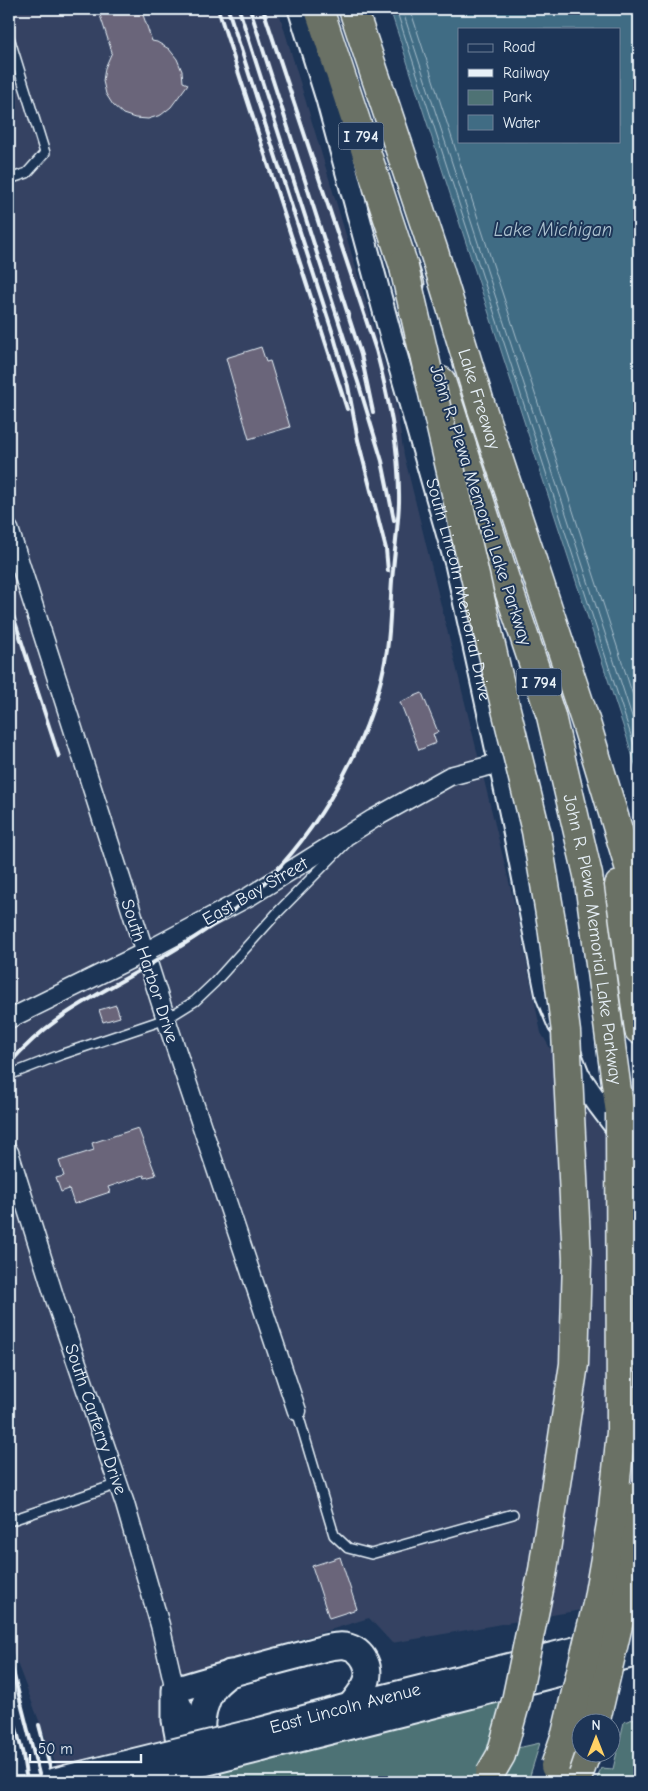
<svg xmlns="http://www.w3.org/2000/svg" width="648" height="1791" viewBox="0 0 648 1791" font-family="'Comic Neue',sans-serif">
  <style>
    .built { fill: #344362 }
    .green { fill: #4e7274; stroke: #9bb2b6 }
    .water { fill: #406c84; stroke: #83a1b2; fill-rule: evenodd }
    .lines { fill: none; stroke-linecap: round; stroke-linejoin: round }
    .shore { stroke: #a5bcca; stroke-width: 1 }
    .building { fill: #6b657a; stroke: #e8f1f8 }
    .service-casing { stroke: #e8f1f8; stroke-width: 12 }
    .minor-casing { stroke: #e8f1f8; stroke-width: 21 }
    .tertiary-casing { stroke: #e8f1f8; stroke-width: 25 }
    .secondary-casing { stroke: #e8f1f8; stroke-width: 29 }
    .motorway-casing { stroke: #e8f1f8; stroke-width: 31 }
    .service { stroke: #1d3557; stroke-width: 9 }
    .minor { stroke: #1d3557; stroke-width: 18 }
    .tertiary { stroke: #1d3557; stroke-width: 21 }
    .secondary { stroke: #1d3557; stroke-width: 25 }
    .motorway { stroke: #6b7165; stroke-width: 28 }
    .rail { stroke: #e8f1f8; stroke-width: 4 }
    .secondary-bridge-casing { stroke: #e8f1f8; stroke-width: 29; stroke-linecap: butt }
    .motorway-bridge-casing { stroke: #e8f1f8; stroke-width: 31; stroke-linecap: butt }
    .secondary-bridge { stroke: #1d3557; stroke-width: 25 }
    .motorway-bridge { stroke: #6b7165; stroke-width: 28 }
    .labels { text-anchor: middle; stroke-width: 4; stroke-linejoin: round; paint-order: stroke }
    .shield { fill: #1d3557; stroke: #abb9c8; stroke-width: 1 }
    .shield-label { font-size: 16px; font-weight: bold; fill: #e8f1f8 }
    .street-label { font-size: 18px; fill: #e8f1f8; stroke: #1d3557 }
    .water-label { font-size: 19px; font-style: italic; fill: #adc2cf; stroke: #1d3557 }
  </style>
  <rect width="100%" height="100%" fill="#1d3557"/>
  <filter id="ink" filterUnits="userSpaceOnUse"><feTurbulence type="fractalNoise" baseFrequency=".02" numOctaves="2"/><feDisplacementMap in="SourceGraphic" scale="10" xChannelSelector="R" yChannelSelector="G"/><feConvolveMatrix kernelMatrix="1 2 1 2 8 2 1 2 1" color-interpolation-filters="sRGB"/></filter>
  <g filter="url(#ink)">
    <polygon class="built" points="9,9 278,9 395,398 404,455 517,914 541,1033 589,1113 639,1179 639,1600 392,1643 369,1618 192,1672 161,1677 169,1740 57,1768 9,1642"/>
    <g class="green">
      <polygon points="510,1699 482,1772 472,1782 220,1782 218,1773"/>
      <polygon points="639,1717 639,1782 596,1782 601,1768 613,1769 624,1722"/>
      <polygon points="540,1743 528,1782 495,1782 513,1749"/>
    </g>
    <path class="water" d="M390 9H639V777L627 738ZM459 29H619V141H459Z"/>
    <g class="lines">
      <g class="shore">
        <polyline points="396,9 639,760"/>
        <polyline points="402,9 639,738"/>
        <polyline points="410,9 639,714"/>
      </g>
    </g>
    <g class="building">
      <polygon points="98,9 141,9 152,41 157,42 169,49 177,59 182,71 183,82 188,84 171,107 161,115 148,119 135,118 123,114 113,105 106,94 103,81 105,68 112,52"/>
      <polygon points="261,347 266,362 270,361 290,427 249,439 226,358"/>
      <polygon points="422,693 438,732 433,734 436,743 419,750 400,702"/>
      <polygon points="116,1005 120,1017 103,1022 99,1010"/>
      <polygon points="138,1128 156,1175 145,1178 144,1175 108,1187 110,1192 74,1204 69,1189 61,1192 56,1178 64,1176 59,1161 94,1150 92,1143"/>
      <polygon points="340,1557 357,1609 329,1618 312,1566"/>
    </g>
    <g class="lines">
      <defs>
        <g id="service">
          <polyline points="9,37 45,153 27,173 9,179"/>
          <polyline points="9,1075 60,1055 166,1019 195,1001 214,983 278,912 346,843"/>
          <polyline points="297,1411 334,1535 348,1548 371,1554 513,1514"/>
          <polyline points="9,1521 118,1484"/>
        </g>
        <g id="minor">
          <polyline points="9,529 166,1019 297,1411"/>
          <polyline points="9,1019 145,952 250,896 373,819 450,776 500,763"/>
          <path id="s1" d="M9 1152 55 1299 125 1504 160 1625 175 1690 189 1719 197 1741"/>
        </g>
        <g id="tertiary">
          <path id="s2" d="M299 9 327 99 390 333 456 564 510 811 547 996 559 1025"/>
          <polyline points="570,1053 579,1076 599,1105 639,1158"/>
        </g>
        <g id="secondary">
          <path id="s3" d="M258 1731 350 1706 639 1634"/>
          <polyline points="264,1748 639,1653"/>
          <path d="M187 1782 175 1720V1690C216 1677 258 1666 300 1655 312 1652 334 1644 345 1646 364 1649 374 1671 364 1687 360 1694 355 1700 350 1706"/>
          <path d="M209 1782C201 1753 195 1716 213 1689 217 1683 224 1678 230 1673"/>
        </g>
        <g id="motorway">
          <polyline points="319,9 410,285"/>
          <path id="s4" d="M353 9 435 255 481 406 586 723 632 876 639 909"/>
          <path id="s5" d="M441 381 506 582 551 716 588 875 620 1113"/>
          <polyline points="619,885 639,1030"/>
          <polyline points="576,1782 586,1754"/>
        </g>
      </defs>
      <use href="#service" class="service-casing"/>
      <use href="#minor" class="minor-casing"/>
      <use href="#tertiary" class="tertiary-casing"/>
      <use href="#secondary" class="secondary-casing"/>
      <use href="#motorway" class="motorway-casing"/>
      <use href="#service" class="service"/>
      <use href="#minor" class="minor"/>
      <use href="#tertiary" class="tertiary"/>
      <use href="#secondary" class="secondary"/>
      <use href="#motorway" class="motorway"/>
      <g class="rail">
        <polyline points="218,9 347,409"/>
        <polyline points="228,9 334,337 348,386 358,440 386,549 388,571"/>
        <polyline points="239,9 358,382 382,461 394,520"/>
        <polyline points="250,9 361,355 373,412"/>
        <polyline points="9,603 59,757"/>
        <path d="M9 1064C51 1015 95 997 149 965 175 950 201 935 224 917 305 859 372 748 387 650 391 623 390 596 393 570 395 548 398 526 399 503 400 451 389 400 376 350L263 9"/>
        <polyline points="9,1656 41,1782"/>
        <polyline points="9,1701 23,1755 27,1782"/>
        <polyline points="39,1725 54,1782"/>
      </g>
      <defs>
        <g id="secondary-bridge">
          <polyline points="51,1782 258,1731"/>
          <polyline points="128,1782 264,1748"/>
        </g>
        <g id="motorway-bridge">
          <polyline points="403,263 501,689 536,831 552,926 566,1032 577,1260 574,1364 543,1570 516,1701 501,1755 490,1774"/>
          <polyline points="595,1724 622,1608 639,1494"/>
          <polyline points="555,1766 566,1734 597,1604 612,1518 621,1432 620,1113"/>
        </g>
      </defs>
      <use href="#secondary-bridge" class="secondary-bridge-casing"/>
      <use href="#motorway-bridge" class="motorway-bridge-casing"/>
      <use href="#secondary-bridge" class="secondary-bridge"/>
      <use href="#motorway-bridge" class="motorway-bridge"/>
    </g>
  </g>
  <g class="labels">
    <g class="shield">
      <rect x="338.5" y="122.5" width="45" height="27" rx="4"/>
      <rect x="516.5" y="668.5" width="45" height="27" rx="4"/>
    </g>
    <g class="shield-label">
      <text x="361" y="142">I 794</text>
      <text x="539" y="688">I 794</text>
    </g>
    <g class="street-label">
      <text dy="6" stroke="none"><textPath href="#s4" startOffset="410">Lake Freeway</textPath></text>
      <text transform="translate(481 505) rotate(72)" y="6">John R. Plewa Memorial Lake Parkway</text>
      <text dy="6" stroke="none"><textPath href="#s2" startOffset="602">South Lincoln Memorial Drive</textPath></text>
      <text transform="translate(255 891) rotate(-30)" y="6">East Bay Street</text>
      <text dy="6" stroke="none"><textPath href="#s5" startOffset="580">John R. Plewa Memorial Lake Parkway</textPath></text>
      <text transform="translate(150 971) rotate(72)" y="6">South Harbor Drive</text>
      <text dy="6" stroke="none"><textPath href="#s1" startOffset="281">South Carferry Drive</textPath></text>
      <text dy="6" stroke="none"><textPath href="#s3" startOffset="90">East Lincoln Avenue</textPath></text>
    </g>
    <g class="water-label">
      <text x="553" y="236">Lake Michigan</text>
    </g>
  </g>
  <rect width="648" height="1791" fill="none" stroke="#1d3557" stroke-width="30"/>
  <rect x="15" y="15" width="618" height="1761" fill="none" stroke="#e8f1f8" stroke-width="2" filter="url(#ink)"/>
  <rect x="458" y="28" width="162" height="115" fill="#1d3557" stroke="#6e8097"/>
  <rect x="468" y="44" width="25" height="8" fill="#1d3557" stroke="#6e8097"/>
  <text x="503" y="52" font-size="15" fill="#e8f1f8">Road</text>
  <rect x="468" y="69" width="25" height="8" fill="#e8f1f8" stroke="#6e8097"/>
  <text x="503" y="78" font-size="15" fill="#e8f1f8">Railway</text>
  <rect x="468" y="90" width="25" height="15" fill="#4e7274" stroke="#6e8097"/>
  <text x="503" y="102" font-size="15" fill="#e8f1f8">Park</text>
  <rect x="468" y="115" width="25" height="15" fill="#406c84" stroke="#6e8097"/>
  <text x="503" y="128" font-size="15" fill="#e8f1f8">Water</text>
  <g transform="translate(596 1738)"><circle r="24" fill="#1d3557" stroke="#6e8097"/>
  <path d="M0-4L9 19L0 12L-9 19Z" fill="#ffd166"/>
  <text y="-8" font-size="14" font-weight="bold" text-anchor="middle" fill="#e8f1f8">N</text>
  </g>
  <path d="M30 1754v8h111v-8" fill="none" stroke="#e8f1f8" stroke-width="2.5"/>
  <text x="38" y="1754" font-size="15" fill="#e8f1f8" stroke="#1d3557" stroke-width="4" paint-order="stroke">50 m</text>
</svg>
